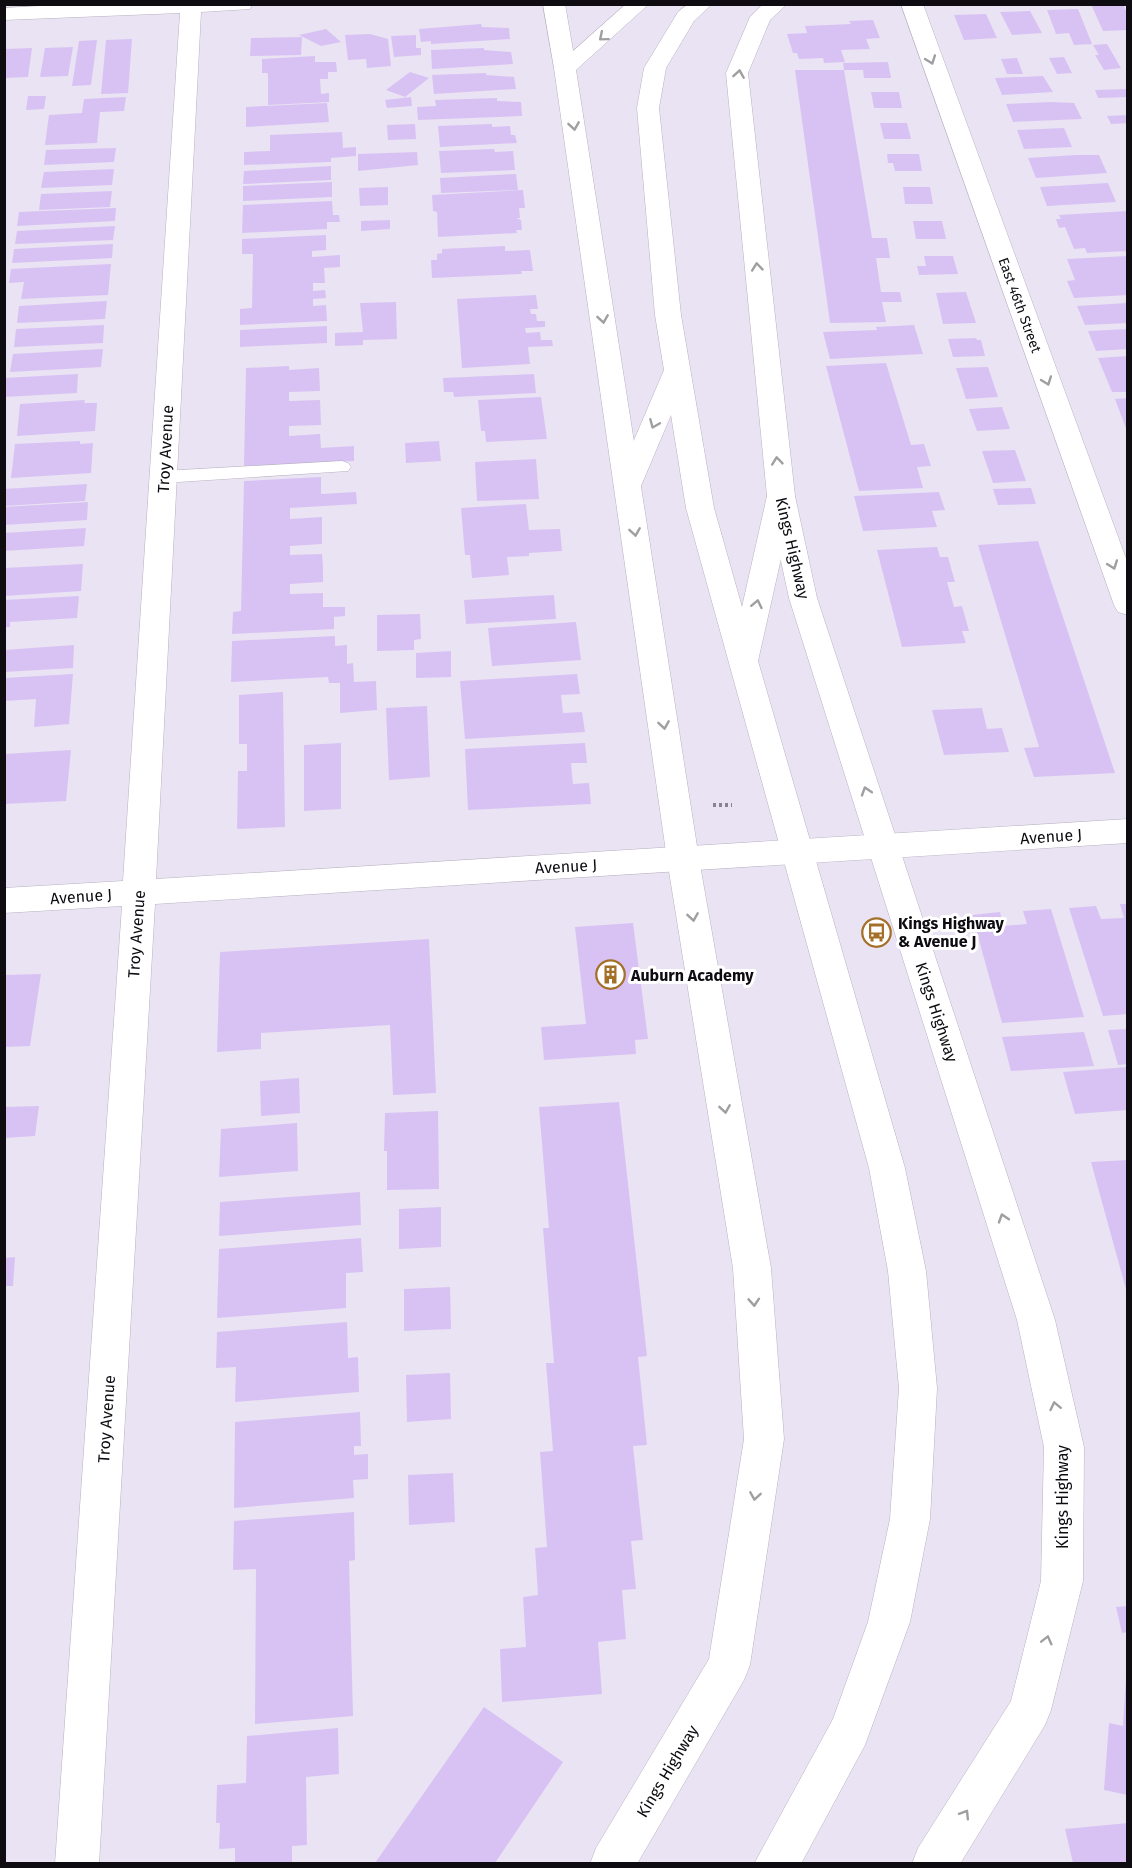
<svg xmlns="http://www.w3.org/2000/svg" width="1132" height="1868" viewBox="0 0 1132 1868" font-family="'Fira Sans',sans-serif">
  <style>
    .building { fill: #d8c2f4 }
    .lines { fill: none; stroke-linecap: round; stroke-linejoin: round }
    .lane-casing { stroke: #b8b2c1; stroke-width: 1 }
    .street-casing { stroke: #b8b2c1; stroke-width: 1 }
    .secondary-casing { stroke: #b8b2c1; stroke-width: 1 }
    .primary-casing { stroke: #b8b2c1; stroke-width: 1 }
    .path { stroke: #88838e; stroke-width: 4; stroke-dasharray: 3 3; stroke-linecap: butt }
    .lane { fill: #fff; fill-rule: evenodd }
    .street { fill: #fff; fill-rule: evenodd }
    .secondary { fill: #fff; fill-rule: evenodd }
    .primary { fill: #fff; fill-rule: evenodd }
    .oneway { stroke: #9f9ea0 }
    .labels { text-anchor: middle; stroke-width: 6; stroke-linejoin: round; paint-order: stroke }
    .far-street-label { font-size: 14px; fill: #0e0c11; stroke: #fff }
    .street-label { font-size: 16px; fill: #0e0c11; stroke: #fff }
    .poi-label { font-size: 16px; font-weight: bold; fill: #0e0c11; stroke: #fff; text-anchor: start }
  </style>
  <rect width="100%" height="100%" fill="#eae3f3"/>
  <g class="building">
    <polygon points="1091,4 1123,4 1128,15 1128,30 1103,31"/>
    <polygon points="1078,9 1092,44 1074,45 1069,33 1056,34 1047,10"/>
    <polygon points="1030,11 1042,33 1012,35 1000,12"/>
    <polygon points="986,14 997,38 964,40 954,15"/>
    <polygon points="873,20 880,38 866,39 870,49 841,50 845,62 824,63 823,58 799,59 797,53 793,53 787,34 807,33 805,26 851,24 849,21"/>
    <polygon points="481,24 482,27 509,28 510,39 431,44 431,41 421,42 419,29"/>
    <polygon points="326,29 341,42 321,46 299,35"/>
    <polygon points="370,34 388,39 391,66 367,68 366,59 348,60 345,35"/>
    <polygon points="416,35 416,48 421,48 421,55 394,57 391,36"/>
    <polygon points="302,37 301,55 250,56 251,38"/>
    <polygon points="132,39 128,93 101,94 106,40"/>
    <polygon points="97,40 91,85 72,86 79,41"/>
    <polygon points="1107,44 1121,68 1104,70 1095,55 1099,55 1093,45"/>
    <polygon points="73,47 68,76 40,77 45,48"/>
    <polygon points="32,48 28,77 4,78 4,49"/>
    <polygon points="484,48 484,50 511,52 513,64 432,69 431,50"/>
    <polygon points="315,56 315,62 336,62 337,72 328,72 328,79 320,79 321,94 329,93 329,102 268,105 268,75 267,73 262,73 262,59"/>
    <polygon points="1064,57 1072,73 1057,74 1049,58"/>
    <polygon points="1017,58 1023,74 1007,74 1001,59"/>
    <polygon points="888,62 891,78 864,78 863,70 844,70 843,63"/>
    <polygon points="795,70 844,70 872,238 887,238 890,258 876,258 881,292 900,292 902,302 882,302 886,322 830,323"/>
    <polygon points="410,72 429,78 405,97 386,90"/>
    <polygon points="486,73 486,75 514,77 516,89 434,94 432,75"/>
    <polygon points="1043,76 1053,92 1002,95 995,78"/>
    <polygon points="1128,89 1128,97 1098,98 1095,90"/>
    <polygon points="871,92 899,92 902,108 874,108"/>
    <polygon points="28,96 46,96 44,109 26,110"/>
    <polygon points="126,97 124,111 100,112 97,143 45,145 49,115 82,113 84,99"/>
    <polygon points="411,97 412,106 387,108 385,100"/>
    <polygon points="497,98 497,101 521,102 522,116 418,120 417,107 436,106 435,100"/>
    <polygon points="1052,102 1074,103 1082,119 1013,122 1006,104"/>
    <polygon points="327,103 329,122 246,127 246,107"/>
    <polygon points="1128,115 1128,123 1111,124 1107,116"/>
    <polygon points="880,123 907,123 911,139 884,139"/>
    <polygon points="415,124 416,139 388,140 387,125"/>
    <polygon points="492,124 492,127 510,126 511,135 515,135 517,143 440,147 438,126"/>
    <polygon points="1064,128 1072,147 1024,149 1017,130"/>
    <polygon points="342,132 343,148 356,147 356,156 331,158 331,162 244,165 244,152 270,151 270,135"/>
    <polygon points="116,148 114,162 44,165 46,150"/>
    <polygon points="494,149 495,152 513,151 515,170 441,173 439,151"/>
    <polygon points="417,152 418,165 358,171 358,154"/>
    <polygon points="887,154 919,154 922,171 895,171 893,163 888,163"/>
    <polygon points="1076,155 1099,155 1107,173 1036,178 1028,158"/>
    <polygon points="331,166 331,180 243,184 244,171"/>
    <polygon points="114,169 112,185 41,188 44,172"/>
    <polygon points="516,174 518,190 441,193 440,178"/>
    <polygon points="332,182 332,197 243,201 243,186"/>
    <polygon points="1108,183 1116,202 1047,206 1040,187"/>
    <polygon points="388,187 388,205 360,206 359,188"/>
    <polygon points="903,187 930,187 933,204 905,204"/>
    <polygon points="523,190 525,208 519,208 520,218 516,218 521,220 522,230 516,230 517,233 438,237 437,212 433,211 432,195"/>
    <polygon points="112,191 110,207 39,210 41,194"/>
    <polygon points="332,201 333,215 339,215 340,222 327,222 327,229 242,233 243,205"/>
    <polygon points="116,208 115,221 17,226 19,212"/>
    <polygon points="1128,211 1128,251 1087,253 1085,248 1074,249 1065,227 1059,228 1056,219 1061,219 1059,215"/>
    <polygon points="390,220 390,229 361,231 361,221"/>
    <polygon points="913,221 942,221 946,239 916,239"/>
    <polygon points="115,226 113,240 15,244 17,231"/>
    <polygon points="326,235 326,250 312,251 312,257 340,255 340,267 324,268 325,283 313,283 313,291 325,290 326,298 313,299 313,306 326,305 327,321 240,325 240,309 252,308 253,254 242,254 242,239"/>
    <polygon points="113,244 112,258 12,263 14,249"/>
    <polygon points="505,246 505,251 530,250 533,271 521,271 522,274 432,278 431,260 437,260 437,254 442,253 442,249"/>
    <polygon points="924,256 953,256 958,274 919,275 917,266 926,266"/>
    <polygon points="1128,256 1128,295 1074,298 1067,281 1075,280 1067,259"/>
    <polygon points="111,264 108,295 21,299 24,282 9,283 11,269"/>
    <polygon points="966,292 976,323 943,324 936,293"/>
    <polygon points="536,295 538,309 530,309 531,314 536,314 537,321 545,321 545,327 525,328 526,333 540,332 541,340 552,340 553,346 528,347 530,364 462,368 457,299"/>
    <polygon points="107,301 105,319 17,323 19,306"/>
    <polygon points="396,302 397,339 363,340 363,345 335,346 335,333 363,332 360,303"/>
    <polygon points="1128,303 1128,323 1085,325 1077,306"/>
    <polygon points="104,325 103,343 14,347 16,329"/>
    <polygon points="914,325 923,354 830,359 823,332 877,330 876,327"/>
    <polygon points="327,326 327,343 240,347 240,330"/>
    <polygon points="1128,329 1128,349 1096,351 1088,331"/>
    <polygon points="976,338 977,340 981,340 985,356 953,357 948,339"/>
    <polygon points="103,349 101,367 10,372 13,354"/>
    <polygon points="1128,356 1128,392 1112,392 1098,358"/>
    <polygon points="886,363 911,445 924,444 931,466 917,467 923,488 859,491 826,366"/>
    <polygon points="289,366 289,370 319,368 320,391 289,392 289,401 320,400 321,425 289,426 289,436 320,434 321,448 354,446 354,461 244,466 246,368"/>
    <polygon points="988,367 998,397 966,399 956,368"/>
    <polygon points="78,374 77,393 4,397 4,378"/>
    <polygon points="534,374 536,393 454,397 453,392 444,392 443,378"/>
    <polygon points="541,397 547,439 486,442 485,431 481,431 478,400"/>
    <polygon points="1128,398 1128,431 1127,431 1115,399"/>
    <polygon points="85,400 84,403 97,403 95,431 17,436 20,404"/>
    <polygon points="1002,407 1010,429 977,431 969,409"/>
    <polygon points="80,441 80,444 93,443 91,473 11,478 15,444"/>
    <polygon points="439,441 441,461 406,463 405,443"/>
    <polygon points="1015,450 1026,481 993,483 982,451"/>
    <polygon points="536,459 539,499 477,501 475,462"/>
    <polygon points="321,477 321,494 356,492 357,504 290,508 290,519 322,517 322,544 290,546 290,555 322,554 323,567 323,582 290,584 290,594 323,593 323,607 345,607 345,616 334,617 334,629 232,634 233,612 241,611 244,481"/>
    <polygon points="87,484 85,501 4,506 4,489"/>
    <polygon points="1031,488 1036,504 998,505 993,489"/>
    <polygon points="939,492 945,510 932,511 937,527 863,531 854,496"/>
    <polygon points="88,502 87,520 4,525 4,507"/>
    <polygon points="526,504 529,530 560,529 562,551 529,553 529,556 507,557 509,575 472,578 470,555 465,555 461,508"/>
    <polygon points="86,528 84,546 4,551 4,533"/>
    <polygon points="1038,541 1049,575 1115,773 1034,777 1024,748 1039,747 978,545"/>
    <polygon points="937,547 940,557 948,557 955,582 947,582 954,607 962,606 969,631 962,631 966,643 902,647 877,550"/>
    <polygon points="83,564 81,591 4,596 4,568"/>
    <polygon points="554,595 556,619 466,624 464,600"/>
    <polygon points="79,596 77,618 10,622 10,627 4,627 4,600"/>
    <polygon points="420,614 421,639 414,640 414,650 377,651 377,615"/>
    <polygon points="576,622 581,660 492,666 488,628"/>
    <polygon points="335,636 335,646 347,645 347,664 353,663 354,682 376,681 377,710 340,713 340,683 329,683 328,677 231,682 232,641"/>
    <polygon points="74,645 73,668 4,672 4,650"/>
    <polygon points="451,651 451,677 416,678 416,653"/>
    <polygon points="73,674 69,724 34,727 36,699 5,701 5,678"/>
    <polygon points="577,674 580,694 561,695 563,713 582,712 585,732 465,739 460,681"/>
    <polygon points="283,692 285,827 237,829 238,771 247,771 247,744 239,744 239,695"/>
    <polygon points="427,706 430,777 389,780 386,708"/>
    <polygon points="982,708 987,729 1002,728 1009,752 944,755 932,710"/>
    <polygon points="341,743 341,809 304,811 304,745"/>
    <polygon points="585,743 587,763 571,763 572,774 573,784 589,783 591,804 468,810 465,749"/>
    <polygon points="71,750 66,801 4,804 4,754"/>
    <polygon points="1120,904 1128,904 1128,1014 1103,1016 1069,908 1096,906 1101,919 1124,918"/>
    <polygon points="1051,909 1084,1017 1002,1023 972,915 1000,912 1003,926 1027,924 1023,911"/>
    <polygon points="633,923 648,1039 635,1040 636,1054 544,1060 541,1027 586,1024 575,927"/>
    <polygon points="429,939 436,1093 393,1095 390,1025 261,1033 261,1049 217,1052 220,952"/>
    <polygon points="41,974 30,1046 4,1047 4,975"/>
    <polygon points="1128,1029 1128,1064 1118,1065 1108,1030"/>
    <polygon points="1084,1032 1094,1066 1011,1071 1002,1037"/>
    <polygon points="1128,1067 1128,1110 1075,1114 1063,1072"/>
    <polygon points="299,1078 300,1113 261,1116 260,1081"/>
    <polygon points="619,1102 647,1356 638,1357 647,1445 633,1446 643,1540 631,1541 636,1589 622,1590 626,1639 598,1642 602,1694 502,1702 500,1649 526,1647 523,1597 538,1595 535,1548 547,1547 540,1452 553,1451 546,1363 554,1363 543,1228 549,1228 539,1107"/>
    <polygon points="39,1106 35,1136 4,1138 4,1107"/>
    <polygon points="438,1111 439,1189 387,1190 387,1151 384,1151 385,1113"/>
    <polygon points="297,1123 298,1171 219,1177 221,1129"/>
    <polygon points="1128,1160 1128,1293 1127,1293 1091,1162"/>
    <polygon points="360,1192 361,1225 219,1236 220,1202"/>
    <polygon points="441,1207 441,1247 399,1249 399,1209"/>
    <polygon points="361,1238 363,1272 346,1273 346,1308 217,1318 219,1249"/>
    <polygon points="15,1257 13,1286 4,1286 4,1258"/>
    <polygon points="450,1287 451,1329 404,1331 404,1289"/>
    <polygon points="347,1322 348,1358 358,1357 359,1392 235,1402 236,1367 216,1368 217,1332"/>
    <polygon points="450,1373 451,1419 407,1422 406,1375"/>
    <polygon points="360,1412 361,1446 354,1446 354,1455 368,1454 368,1479 353,1480 354,1498 234,1508 235,1422"/>
    <polygon points="453,1473 455,1522 409,1525 408,1475"/>
    <polygon points="354,1512 355,1560 349,1561 353,1716 255,1724 256,1569 233,1570 234,1521"/>
    <polygon points="1128,1606 1128,1632 1122,1633 1116,1607"/>
    <polygon points="1126,1678 1128,1678 1128,1795 1104,1790 1109,1723 1123,1726"/>
    <polygon points="484,1707 563,1762 495,1863 375,1863"/>
    <polygon points="338,1728 339,1774 306,1777 307,1845 292,1846 292,1863 235,1863 235,1848 219,1849 220,1823 216,1823 217,1785 246,1783 247,1736"/>
    <polygon points="1128,1823 1128,1863 1073,1863 1065,1829"/>
  </g>
  <g class="lines">
    <defs>
      <polygon id="lane" points="342,461 348,463 351,467 348,471 163,483 157,481 154,477 157,473 163,471"/>
      <g id="street">
        <polygon points="77,4 252,4 250,9 201,12 156,879 1128,819 1128,843 155,904 99,1864 55,1864 122,906 4,913 4,888 123,881 180,13 4,20 4,8"/>
        <polygon points="543,4 565,4 576,68 573,73 565,75 557,73 554,68"/>
        <polygon points="901,4 923,4 1128,564 1128,615 1118,612 1114,605"/>
      </g>
      <g id="secondary">
        <polygon points="626,4 649,4 576,70 699,859 771,1268 784,1439 750,1665 744,1680 637,1864 590,1864 596,1848 709,1659 744,1439 733,1268 667,859 554,68"/>
        <polygon points="763,4 787,4 770,20 748,73 795,496 817,598 1055,1320 1084,1447 1083,1581 1051,1710 1045,1725 960,1864 912,1864 918,1848 1011,1701 1041,1581 1044,1447 1017,1320 789,598 767,496 726,73 750,17"/>
      </g>
      <polygon id="primary" points="688,4 712,4 694,21 666,68 659,108 681,315 714,508 742,607 767,496 771,490 781,487 791,490 795,496 758,661 905,1168 926,1271 937,1388 930,1519 910,1622 865,1745 801,1864 754,1864 833,1719 868,1622 890,1519 899,1388 888,1271 869,1168 686,508 671,415 638,493 628,496 618,493 614,487 664,370 655,315 637,108 644,68 678,12"/>
    </defs>
    <use href="#lane" class="lane-casing"/>
    <use href="#street" class="street-casing"/>
    <use href="#secondary" class="secondary-casing"/>
    <use href="#primary" class="primary-casing"/>
    <polyline class="path" points="713,805 732,805"/>
    <use href="#lane" class="lane"/>
    <use href="#street" class="street"/>
    <use href="#secondary" class="secondary"/>
    <use href="#primary" class="primary"/>
  </g>
  <defs><path id="oneway-chevron" d="M-2-3.5L2.5 0L-2 3.5" fill="none" stroke-width="1.6" stroke-linecap="round" stroke-linejoin="round" transform="scale(1.5)"/></defs>
  <g class="oneway">
    <use href="#oneway-chevron" transform="translate(603 37) rotate(140)"/>
    <use href="#oneway-chevron" transform="translate(931 60) rotate(70)"/>
    <use href="#oneway-chevron" transform="translate(739 74) rotate(-81)"/>
    <use href="#oneway-chevron" transform="translate(574 126) rotate(81)"/>
    <use href="#oneway-chevron" transform="translate(757 267) rotate(-96)"/>
    <use href="#oneway-chevron" transform="translate(603 319) rotate(81)"/>
    <use href="#oneway-chevron" transform="translate(1047 381) rotate(70)"/>
    <use href="#oneway-chevron" transform="translate(654 424) rotate(113)"/>
    <use href="#oneway-chevron" transform="translate(777 461) rotate(-96)"/>
    <use href="#oneway-chevron" transform="translate(635 532) rotate(81)"/>
    <use href="#oneway-chevron" transform="translate(1113 565) rotate(70)"/>
    <use href="#oneway-chevron" transform="translate(757 604) rotate(-78)"/>
    <use href="#oneway-chevron" transform="translate(664 725) rotate(81)"/>
    <use href="#oneway-chevron" transform="translate(866 791) rotate(-108)"/>
    <use href="#oneway-chevron" transform="translate(693 917) rotate(81)"/>
    <use href="#oneway-chevron" transform="translate(725 1109) rotate(81)"/>
    <use href="#oneway-chevron" transform="translate(1003 1218) rotate(-108)"/>
    <use href="#oneway-chevron" transform="translate(754 1302) rotate(86)"/>
    <use href="#oneway-chevron" transform="translate(1055 1406) rotate(-102)"/>
    <use href="#oneway-chevron" transform="translate(755 1496) rotate(99)"/>
    <use href="#oneway-chevron" transform="translate(1047 1640) rotate(-76)"/>
    <use href="#oneway-chevron" transform="translate(965 1814) rotate(-58)"/>
  </g>
  <defs>
    <symbol id="bus-ring" viewBox="-11 -11 22 22"><circle r="9.5" fill="#fff" stroke="#a47029" stroke-width="1.5"/><path d="M-5-6H5V4H4V6H2V4H-2V6H-4V4H-5ZM-3.5-4V0h7V-4ZM-3.5 1.2v1.5H-2V1.2ZM2 1.2v1.5H3.5V1.2Z" fill="#a47029"/></symbol>
    <symbol id="building-ring" viewBox="-11 -11 22 22"><circle r="9.5" fill="#fff" stroke="#a47029" stroke-width="1.5"/><path d="M-4-6H4V6H1V3H-1V6H-4ZM-2.5-4.3h1.7v1.8h-1.7ZM.8-4.3h1.7v1.8H.8ZM-2.5-1h1.7V.8h-1.7ZM.8-1h1.7V.8H.8Z" fill="#a47029"/></symbol>
  </defs>
  <g fill-rule="evenodd">
    <use href="#bus-ring" x="860" y="916" width="33" height="33"/>
    <use href="#building-ring" x="594" y="958" width="33" height="33"/>
  </g>
  <g class="labels">
    <g class="far-street-label">
      <text transform="translate(1020 305) rotate(70)" y="5">East 46th Street</text>
    </g>
    <g class="street-label">
      <text transform="translate(165 449) rotate(-87)" y="6">Troy Avenue</text>
      <text transform="translate(793 548) rotate(77)" y="6">Kings Highway</text>
      <text transform="translate(1051 836) rotate(-4)" y="6">Avenue J</text>
      <text transform="translate(566 866) rotate(-3)" y="6">Avenue J</text>
      <text transform="translate(81 896) rotate(-4)" y="6">Avenue J</text>
      <text transform="translate(136 934) rotate(-86)" y="6">Troy Avenue</text>
      <text transform="translate(937 1012) rotate(72)" y="6">Kings Highway</text>
      <text transform="translate(106 1419) rotate(-86)" y="6">Troy Avenue</text>
      <text transform="translate(1062 1497) rotate(-90)" y="6">Kings Highway</text>
      <text transform="translate(667 1771) rotate(-59)" y="6">Kings Highway</text>
    </g>
    <g class="poi-label">
      <text x="898" y="929">Kings Highway<tspan x="898" dy="18">&amp; Avenue J</tspan></text>
      <text x="631" y="981">Auburn Academy</text>
    </g>
  </g>
  <rect width="1132" height="1868" fill="none" stroke="#0e0c11" stroke-width="12"/>
</svg>
